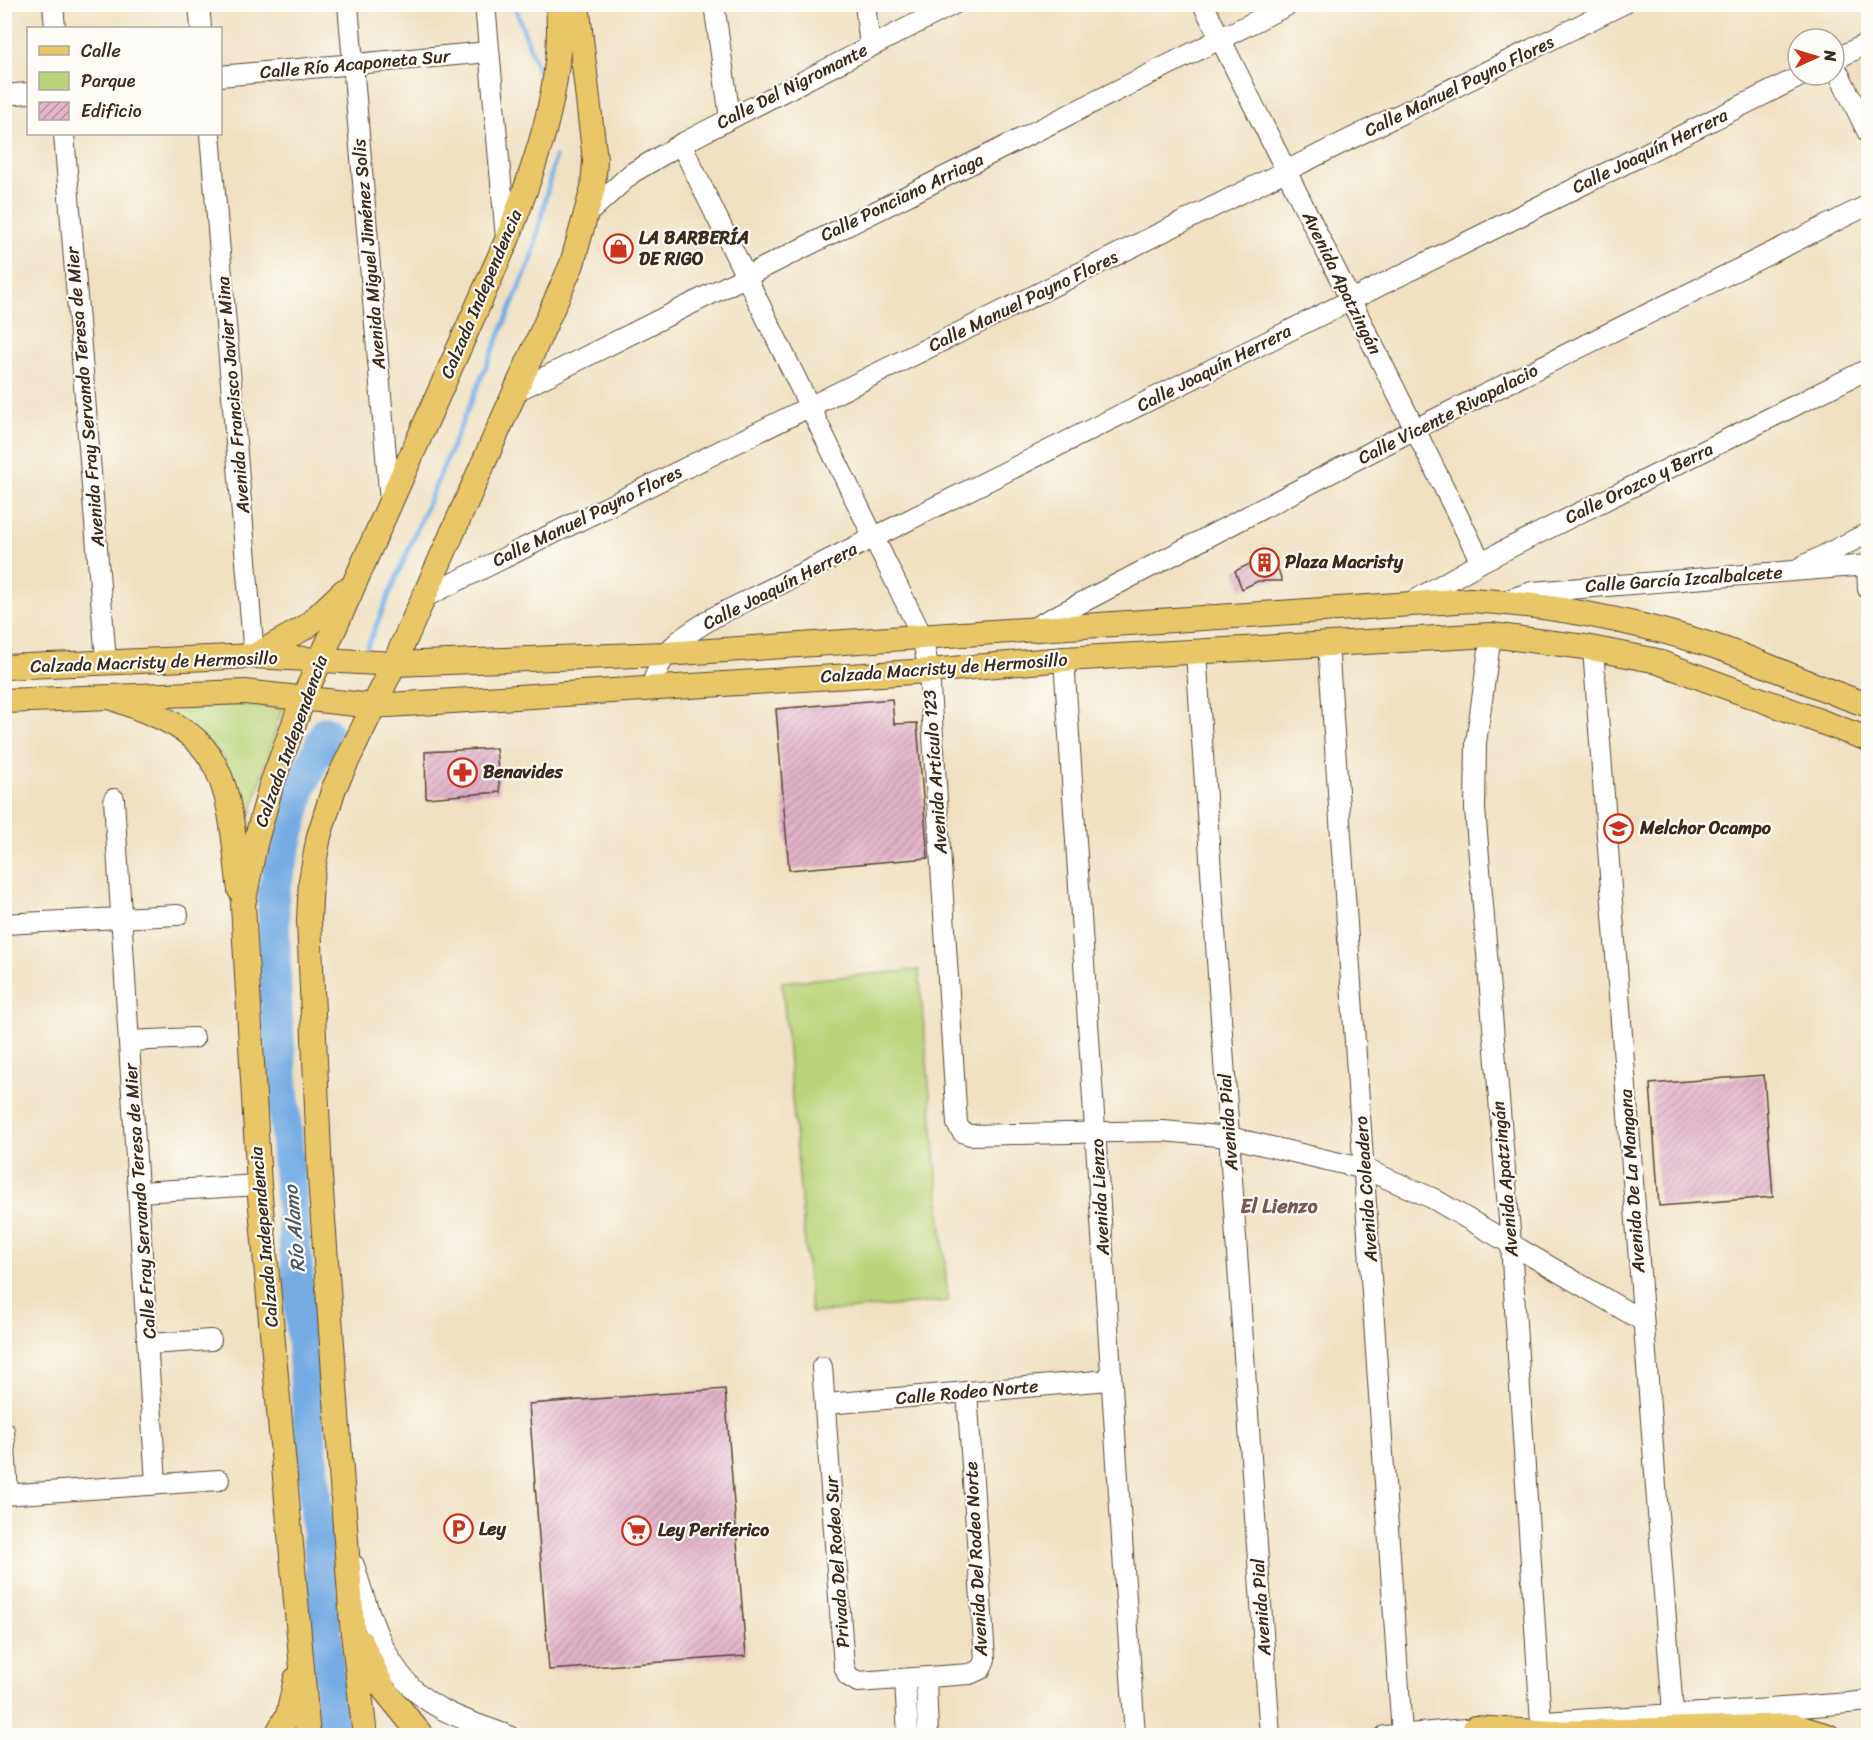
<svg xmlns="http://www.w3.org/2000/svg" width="1873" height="1740" viewBox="0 0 1873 1740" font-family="Sriracha,sans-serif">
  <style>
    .green { fill: #bbd479; stroke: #7b7f4c; stroke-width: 1.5 }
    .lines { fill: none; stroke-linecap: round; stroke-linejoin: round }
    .stream { stroke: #75ace4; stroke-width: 5 }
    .river { stroke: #75ace4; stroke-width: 32 }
    .building { fill: url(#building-hatch) }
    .minor-casing { stroke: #564536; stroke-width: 22 }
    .major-casing { stroke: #564536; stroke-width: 26 }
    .minor { stroke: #fff; stroke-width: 20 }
    .major { stroke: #e9c769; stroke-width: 24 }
    .labels { text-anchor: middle; stroke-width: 4.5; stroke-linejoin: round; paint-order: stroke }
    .street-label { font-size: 18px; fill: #3b2a1e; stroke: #fdfcf7 }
    .poi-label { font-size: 18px; font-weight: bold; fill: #3b2a1e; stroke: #fdfcf7; text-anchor: start }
    .neighbourhood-label { font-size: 20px; font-weight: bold; fill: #755a5a; stroke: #fdfcf7 }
    .water-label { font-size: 20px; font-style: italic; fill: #4f5863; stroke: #fdfcf7 }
  </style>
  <defs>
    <pattern id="building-hatch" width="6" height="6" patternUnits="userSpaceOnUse" patternTransform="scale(1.5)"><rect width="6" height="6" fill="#e2b3c9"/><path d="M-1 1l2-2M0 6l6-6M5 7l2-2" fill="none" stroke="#b892a3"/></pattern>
  </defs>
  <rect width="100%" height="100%" fill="#fdfcf7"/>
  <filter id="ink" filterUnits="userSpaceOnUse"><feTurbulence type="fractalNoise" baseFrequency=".0167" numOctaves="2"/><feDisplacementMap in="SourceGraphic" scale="12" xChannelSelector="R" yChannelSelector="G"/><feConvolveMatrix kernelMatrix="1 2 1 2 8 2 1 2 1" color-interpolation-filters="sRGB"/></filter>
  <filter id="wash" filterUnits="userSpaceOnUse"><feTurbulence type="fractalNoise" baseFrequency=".008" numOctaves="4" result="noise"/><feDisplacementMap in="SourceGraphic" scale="24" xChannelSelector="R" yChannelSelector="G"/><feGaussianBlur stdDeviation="1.35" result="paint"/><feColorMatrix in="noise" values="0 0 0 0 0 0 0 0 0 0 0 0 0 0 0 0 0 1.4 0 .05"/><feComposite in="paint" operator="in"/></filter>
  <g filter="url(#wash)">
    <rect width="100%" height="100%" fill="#efe0c1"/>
    <g class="green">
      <polygon points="234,704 282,708 242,845 224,757 155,706"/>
      <polygon points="919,970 948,1301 811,1313 782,982"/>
    </g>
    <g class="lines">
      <g class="stream">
        <polyline points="514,4 539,73"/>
        <polyline points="367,647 532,258 555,157"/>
      </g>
      <polyline class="river" points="326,732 301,787 273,894 276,1006 334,1736"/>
    </g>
    <g id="blocks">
      <g class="building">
        <polygon points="1272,553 1282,581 1258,581 1242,589 1235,571"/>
        <polygon points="892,699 894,724 917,723 928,858 789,870 776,709"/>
        <polygon points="496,748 500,792 426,798 425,752"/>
        <polygon points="1764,1075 1773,1197 1659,1206 1650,1084"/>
        <polygon points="725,1389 746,1656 549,1670 529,1404"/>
      </g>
    </g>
  </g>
  <g filter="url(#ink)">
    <use href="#blocks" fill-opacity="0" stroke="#564536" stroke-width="1.5"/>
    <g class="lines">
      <defs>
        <g id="minor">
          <polyline points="53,4 55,28"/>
          <polyline points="199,4 201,28"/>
          <polyline points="348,4 390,503"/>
          <polyline points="485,4 506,238"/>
          <polyline points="714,4 730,118"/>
          <polyline points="865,4 870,46"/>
          <polyline points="1203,4 1481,562"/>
          <polyline points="1834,60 1868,43"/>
          <polyline points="1834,64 1868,133"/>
          <polyline points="220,76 489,52"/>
          <polyline points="4,95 28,93"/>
          <polyline points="64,134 106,661"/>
          <polyline points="210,134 254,656"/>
          <polyline points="681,144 922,636 929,671 957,1124 962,1132 970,1135 1163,1131 1229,1137 1365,1169 1432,1198 1643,1321"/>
          <polyline points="587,214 632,173 681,144 954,4"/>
          <polyline points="515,392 1290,4"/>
          <polyline points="1867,565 1868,589"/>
          <polyline points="1801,567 1868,533"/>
          <polyline points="423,598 1623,4"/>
          <polyline points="1505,601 1532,592 1868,565"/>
          <polyline points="1412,602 1481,562 1868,369"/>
          <polyline points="1033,628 1415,429 1868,205"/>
          <polyline points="1491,635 1476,743 1475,809 1511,1244 1541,1723"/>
          <polyline points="1328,644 1402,1734"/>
          <polyline points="1593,649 1673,1713"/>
          <polyline points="1196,652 1270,1736"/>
          <polyline points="1064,659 1135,1736"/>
          <path d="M651 688C663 646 681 638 716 616L1803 75"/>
          <polyline points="114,799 156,1484"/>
          <polyline points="4,924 178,915"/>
          <polyline points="129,1041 194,1038"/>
          <polyline points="139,1192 259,1185"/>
          <polyline points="149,1344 211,1340"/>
          <polyline points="822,1367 844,1666 848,1676 858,1682 970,1674 981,1669 985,1659 967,1392"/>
          <polyline points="826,1404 1109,1380"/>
          <polyline points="4,1431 8,1494"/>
          <polyline points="4,1495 219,1480"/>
          <path d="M354 1565C368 1611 383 1667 424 1698 448 1716 481 1725 509 1736"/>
          <polyline points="926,1679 928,1736"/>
          <polyline points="905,1680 908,1736"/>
          <path d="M1548 1722C1655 1714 1762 1712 1868 1701"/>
          <polyline points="1385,1736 1489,1727"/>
        </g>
        <g id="major">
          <polyline points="254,656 306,627 344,591"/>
          <path d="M4 667 254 656 394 664 665 654 1471 600C1554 605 1635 621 1714 646 1766 663 1816 688 1868 705"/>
          <path d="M115 699C142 710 175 720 197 741 234 776 233 843 240 890"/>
          <polyline points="4,701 245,692 373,706 929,671 1064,659 1491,635 1585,647 1653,660 1868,739"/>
          <polyline points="361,1642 383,1688 422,1736"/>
          <polyline points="1475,1728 1554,1733 1794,1726 1828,1736"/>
          <polyline points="276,1736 288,1715 296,1679"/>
          <path d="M308 1736 259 1185 243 905 255 844 271 786 303 699 507 240C535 166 565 85 558 4"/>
          <polyline points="365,1736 352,1624 320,1177 309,920 311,880 319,836 334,788 394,664 572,264 593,188 595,160 577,4"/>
        </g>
      </defs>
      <use href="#minor" class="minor-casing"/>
      <use href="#major" class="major-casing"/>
      <use href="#minor" class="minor"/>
      <use href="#major" class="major"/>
    </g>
  </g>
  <defs>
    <symbol id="shop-ring" viewBox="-11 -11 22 22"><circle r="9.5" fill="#fdfcf7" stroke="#c8321e" stroke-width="1.5"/><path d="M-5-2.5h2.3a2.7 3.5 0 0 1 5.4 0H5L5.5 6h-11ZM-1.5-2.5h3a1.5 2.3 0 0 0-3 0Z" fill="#c8321e"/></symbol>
    <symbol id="building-ring" viewBox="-11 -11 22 22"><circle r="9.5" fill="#fdfcf7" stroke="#c8321e" stroke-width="1.5"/><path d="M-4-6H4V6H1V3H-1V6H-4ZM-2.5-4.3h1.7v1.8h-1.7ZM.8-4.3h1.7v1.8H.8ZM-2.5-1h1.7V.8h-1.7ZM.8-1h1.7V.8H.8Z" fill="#c8321e"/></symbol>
    <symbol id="pharmacy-ring" viewBox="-11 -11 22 22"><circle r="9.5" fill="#fdfcf7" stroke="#c8321e" stroke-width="1.5"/><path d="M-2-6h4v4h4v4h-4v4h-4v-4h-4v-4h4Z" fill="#c8321e"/></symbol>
    <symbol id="school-ring" viewBox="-11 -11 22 22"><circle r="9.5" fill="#fdfcf7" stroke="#c8321e" stroke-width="1.5"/><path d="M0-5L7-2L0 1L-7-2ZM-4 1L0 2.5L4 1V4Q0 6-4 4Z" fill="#c8321e"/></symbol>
    <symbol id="parking-ring" viewBox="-11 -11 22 22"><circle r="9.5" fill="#fdfcf7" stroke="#c8321e" stroke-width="1.5"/><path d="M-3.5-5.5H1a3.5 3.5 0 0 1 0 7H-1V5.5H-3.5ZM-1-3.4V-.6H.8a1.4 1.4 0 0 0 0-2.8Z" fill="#c8321e"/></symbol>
    <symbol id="supermarket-ring" viewBox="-11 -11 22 22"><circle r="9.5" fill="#fdfcf7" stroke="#c8321e" stroke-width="1.5"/><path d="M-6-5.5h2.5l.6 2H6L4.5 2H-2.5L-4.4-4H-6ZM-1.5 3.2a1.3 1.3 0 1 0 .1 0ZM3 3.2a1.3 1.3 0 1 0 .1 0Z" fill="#c8321e"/></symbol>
  </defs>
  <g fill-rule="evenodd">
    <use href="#shop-ring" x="602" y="232" width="33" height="33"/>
    <use href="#building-ring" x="1248" y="546" width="33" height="33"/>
    <use href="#pharmacy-ring" x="446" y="756" width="33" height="33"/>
    <use href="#school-ring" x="1602" y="812" width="33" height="33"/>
    <use href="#parking-ring" x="442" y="1512" width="33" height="33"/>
    <use href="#supermarket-ring" x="620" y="1514" width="33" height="33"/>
  </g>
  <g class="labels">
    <g class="street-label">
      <text transform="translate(355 64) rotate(-5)" y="6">Calle Río Acaponeta Sur</text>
      <text transform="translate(792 86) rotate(-27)" y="6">Calle Del Nigromante</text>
      <text transform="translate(1459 86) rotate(-26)" y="6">Calle Manuel Payno Flores</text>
      <text transform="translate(1650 151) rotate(-26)" y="6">Calle Joaquín Herrera</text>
      <text transform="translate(902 197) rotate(-26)" y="6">Calle Ponciano Arriaga</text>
      <text transform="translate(369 254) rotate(-95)" y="6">Avenida Miguel Jiménez Solis</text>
      <text transform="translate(1342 283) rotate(64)" y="6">Avenida Apatzingán</text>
      <text transform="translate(481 294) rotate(-67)" y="6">Calzada Independencia</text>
      <text transform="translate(1023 301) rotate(-26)" y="6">Calle Manuel Payno Flores</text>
      <text transform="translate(1214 368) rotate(-27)" y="6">Calle Joaquín Herrera</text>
      <text transform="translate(233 395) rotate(-95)" y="6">Avenida Francisco Javier Mina</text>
      <text transform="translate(85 397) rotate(-95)" y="6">Avenida Fray Servando Teresa de Mier</text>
      <text transform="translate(1448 414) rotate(-27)" y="6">Calle Vicente Rivapalacio</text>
      <text transform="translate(1639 483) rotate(-26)" y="6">Calle Orozco y Berra</text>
      <text transform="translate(587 516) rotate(-26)" y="6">Calle Manuel Payno Flores</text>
      <text transform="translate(1684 579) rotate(-4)" y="6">Calle García Izcalbalcete</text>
      <text transform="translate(780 586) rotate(-27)" y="6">Calle Joaquín Herrera</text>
      <text transform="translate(154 662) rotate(-2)" y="6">Calzada Macristy de Hermosillo</text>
      <text transform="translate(944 668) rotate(-4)" y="6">Calzada Macristy de Hermosillo</text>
      <text transform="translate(291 741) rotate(-70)" y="6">Calzada Independencia</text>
      <text transform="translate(935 772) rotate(-94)" y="6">Avenida Artículo 123</text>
      <text transform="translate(1228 1122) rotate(-94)" y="6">Avenida Pial</text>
      <text transform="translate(1505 1179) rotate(-95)" y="6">Avenida Apatzingán</text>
      <text transform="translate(1632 1181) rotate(-94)" y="6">Avenida De La Mangana</text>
      <text transform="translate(1366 1189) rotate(-94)" y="6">Avenida Coleadero</text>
      <text transform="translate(1100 1197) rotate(-93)" y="6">Avenida Lienzo</text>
      <text transform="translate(140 1201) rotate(-94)" y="6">Calle Fray Servando Teresa de Mier</text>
      <text transform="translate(264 1237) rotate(-95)" y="6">Calzada Independencia</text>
      <text transform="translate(967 1392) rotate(-5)" y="6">Calle Rodeo Norte</text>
      <text transform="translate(976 1559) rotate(-93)" y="6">Avenida Del Rodeo Norte</text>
      <text transform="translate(837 1562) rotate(-94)" y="6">Privada Del Rodeo Sur</text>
      <text transform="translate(1261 1607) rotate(-94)" y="6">Avenida Pial</text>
    </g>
    <g class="poi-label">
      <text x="639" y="244">LA BARBERÍA<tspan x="639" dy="21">DE RIGO</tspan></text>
      <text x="1285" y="568">Plaza Macristy</text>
      <text x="483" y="778">Benavides</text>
      <text x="1640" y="834">Melchor Ocampo</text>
      <text x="479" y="1535">Ley</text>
      <text x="658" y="1536">Ley Periferico</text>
    </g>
    <g class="neighbourhood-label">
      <text x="1279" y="1213">El Lienzo</text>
    </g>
    <g class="water-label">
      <text transform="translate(294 1229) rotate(-95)" y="7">Río Alamo</text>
    </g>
  </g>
  <rect width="1873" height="1740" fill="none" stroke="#fdfcf7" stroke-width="24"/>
  <rect x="27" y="27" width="195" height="108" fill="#fdfcf7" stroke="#afa8a0" stroke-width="1.5"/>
  <rect x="39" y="46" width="30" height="9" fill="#e9c769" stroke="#afa8a0" stroke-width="1.5"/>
  <text x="81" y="57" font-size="18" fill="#3b2a1e">Calle</text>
  <rect x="39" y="72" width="30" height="18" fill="#bbd479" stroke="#afa8a0" stroke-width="1.5"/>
  <text x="81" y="87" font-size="18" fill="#3b2a1e">Parque</text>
  <rect x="39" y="102" width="30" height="18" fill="url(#building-hatch)" stroke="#afa8a0" stroke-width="1.5"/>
  <text x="81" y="117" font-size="18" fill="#3b2a1e">Edificio</text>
  <g transform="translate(1816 57) rotate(86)"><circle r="28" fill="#fdfcf7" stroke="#afa8a0" stroke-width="1.5"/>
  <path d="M0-4.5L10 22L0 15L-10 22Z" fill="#c8321e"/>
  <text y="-9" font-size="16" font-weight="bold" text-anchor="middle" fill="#3b2a1e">N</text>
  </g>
</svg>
